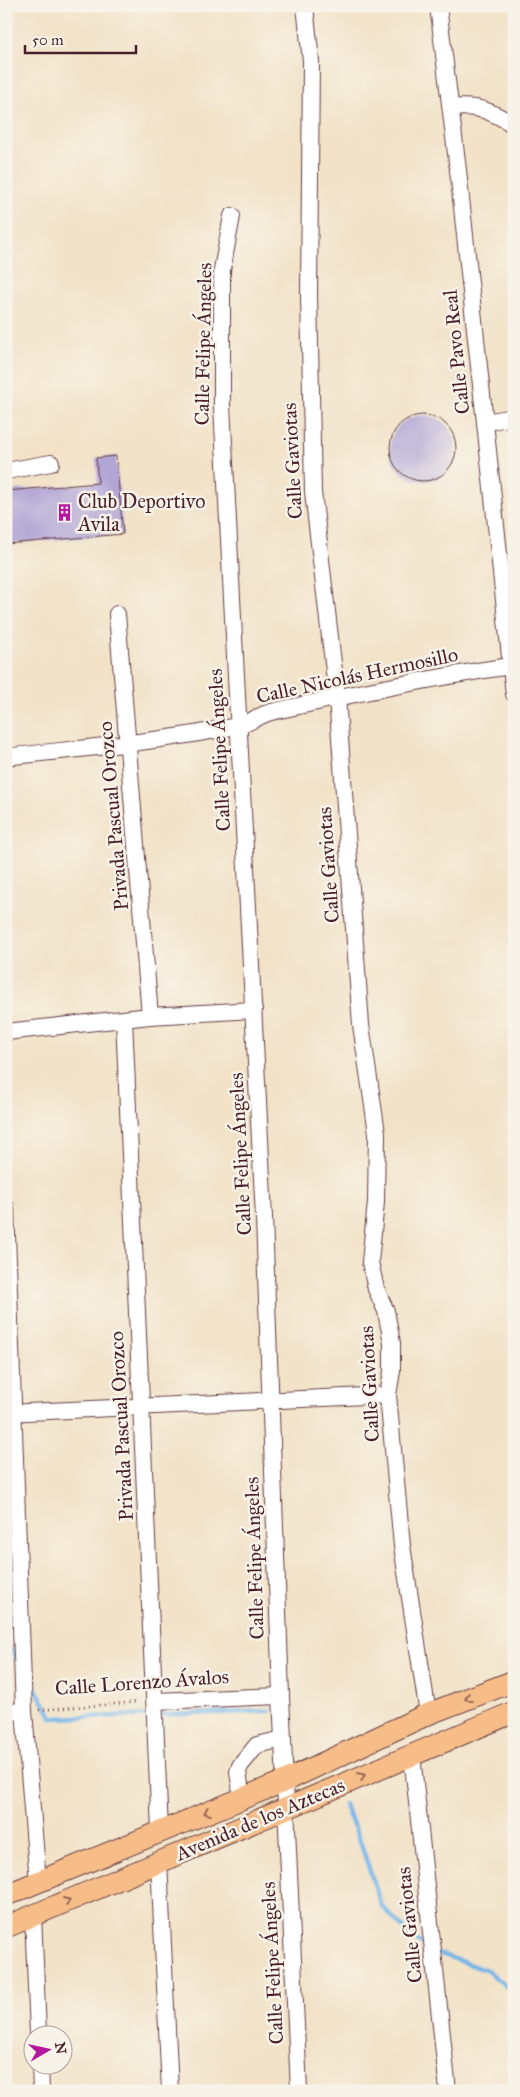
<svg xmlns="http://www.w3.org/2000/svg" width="520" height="2097" viewBox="0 0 520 2097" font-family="'IM FELL Great Primer',serif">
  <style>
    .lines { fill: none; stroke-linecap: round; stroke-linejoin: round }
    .stream { stroke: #76b5e9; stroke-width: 4.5 }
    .building { fill: #b1a5d5 }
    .minor-casing { stroke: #633c42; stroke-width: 18 }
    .major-casing { stroke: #633c42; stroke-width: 23 }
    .path { stroke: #633c42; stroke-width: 2.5; stroke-dasharray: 1 4; stroke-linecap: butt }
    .minor { stroke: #fff; stroke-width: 16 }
    .major { stroke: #f7bd88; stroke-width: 21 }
    .oneway { stroke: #986655 }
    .labels { text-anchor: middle; stroke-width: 5; stroke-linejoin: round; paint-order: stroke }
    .street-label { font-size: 20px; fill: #4a1f2b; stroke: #f7f3e8 }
    .poi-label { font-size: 20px; fill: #4a1f2b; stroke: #f7f3e8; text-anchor: start }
  </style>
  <rect width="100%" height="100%" fill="#f7f3e8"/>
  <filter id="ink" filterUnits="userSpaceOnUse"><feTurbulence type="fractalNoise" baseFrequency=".02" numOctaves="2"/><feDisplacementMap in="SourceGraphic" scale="10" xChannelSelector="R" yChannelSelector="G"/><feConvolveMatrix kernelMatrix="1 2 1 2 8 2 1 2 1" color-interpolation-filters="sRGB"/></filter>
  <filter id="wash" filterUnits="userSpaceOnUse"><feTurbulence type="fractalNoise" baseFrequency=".0096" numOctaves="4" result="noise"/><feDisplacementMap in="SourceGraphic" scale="20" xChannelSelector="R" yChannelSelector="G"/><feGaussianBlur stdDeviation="1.12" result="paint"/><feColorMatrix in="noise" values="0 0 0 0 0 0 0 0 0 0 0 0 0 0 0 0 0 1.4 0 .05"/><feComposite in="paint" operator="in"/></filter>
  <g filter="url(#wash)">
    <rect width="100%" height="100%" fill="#f2e2c7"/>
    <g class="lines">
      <g class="stream">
        <polyline points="6,1643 17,1659"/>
        <polyline points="29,1678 53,1718 151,1715"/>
        <polyline points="159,1715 269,1711"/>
        <polyline points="344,1804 359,1838 381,1905 411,1937 429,1948"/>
        <polyline points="438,1953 488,1971 514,1993"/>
      </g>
    </g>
    <g id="blocks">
      <g class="building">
        <circle cx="423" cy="448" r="33"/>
        <polygon points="116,456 123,534 6,544 6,491 98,483 96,458"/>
      </g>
    </g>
  </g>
  <g filter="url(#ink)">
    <use href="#blocks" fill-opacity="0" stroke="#633c42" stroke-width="1"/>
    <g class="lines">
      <defs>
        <g id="minor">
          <polyline points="305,6 311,61 309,295 313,492 337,697 361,1025 377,1133 376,1202 370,1262 376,1289 386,1311 392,1343 392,1371 388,1395 402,1546 428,1714"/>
          <polyline points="438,6 458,170 514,694"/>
          <path d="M451 108C478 105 491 111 514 125"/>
          <polyline points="232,216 222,270 222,405 264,1217 281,1696 299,2091"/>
          <polyline points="485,422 514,417"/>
          <polyline points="6,471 51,463"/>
          <polyline points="117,614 150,1016"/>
          <path d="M6 757C83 748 161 742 236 726 249 724 259 715 271 712 351 694 430 678 510 666"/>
          <polyline points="124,1019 160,1831"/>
          <polyline points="6,1032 150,1016 254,1010"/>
          <polyline points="6,1207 24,1711 38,1882"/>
          <polyline points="6,1413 388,1395"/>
          <polyline points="155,1701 281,1696"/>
          <polyline points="6,1712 24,1711"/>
          <polyline points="412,1755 448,2091"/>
          <polyline points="242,1798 238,1772 240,1766 257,1745 283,1739"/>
          <polyline points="159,1861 170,2091"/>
          <polyline points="33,1915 38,2034"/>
          <polyline points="40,2064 41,2091"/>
        </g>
        <g id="major">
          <polyline points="6,1895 285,1781 428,1714 514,1681"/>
          <polyline points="6,1927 514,1712"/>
        </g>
      </defs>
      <use href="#minor" class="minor-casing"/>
      <use href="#major" class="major-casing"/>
      <polyline class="path" points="39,1710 138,1702"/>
      <use href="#minor" class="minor"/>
      <use href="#major" class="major"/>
    </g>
    <defs><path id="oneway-chevron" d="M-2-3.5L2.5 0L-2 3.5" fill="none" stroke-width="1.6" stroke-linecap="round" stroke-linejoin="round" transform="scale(1.25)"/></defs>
    <g class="oneway">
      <use href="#oneway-chevron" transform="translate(468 1698) rotate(159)"/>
      <use href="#oneway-chevron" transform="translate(362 1776) rotate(-23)"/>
      <use href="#oneway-chevron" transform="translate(207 1812) rotate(158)"/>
      <use href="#oneway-chevron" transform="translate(67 1901) rotate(-23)"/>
    </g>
  </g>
  <defs>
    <symbol id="building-bare" viewBox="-9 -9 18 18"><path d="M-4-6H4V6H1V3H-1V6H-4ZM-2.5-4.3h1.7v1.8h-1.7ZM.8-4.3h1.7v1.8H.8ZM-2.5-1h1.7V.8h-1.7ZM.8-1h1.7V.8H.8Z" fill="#b5179e" stroke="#f7f3e8" stroke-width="2.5" paint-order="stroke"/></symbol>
  </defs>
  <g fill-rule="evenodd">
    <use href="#building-bare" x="52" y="500" width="25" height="25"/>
  </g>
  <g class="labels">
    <g class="street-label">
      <text transform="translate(203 344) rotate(-89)" y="7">Calle Felipe Ángeles</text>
      <text transform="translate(456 352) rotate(-96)" y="7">Calle Pavo Real</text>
      <text transform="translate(292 461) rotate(-93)" y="7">Calle Gaviotas</text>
      <text transform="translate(357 675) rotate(-12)" y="7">Calle Nicolás Hermosillo</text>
      <text transform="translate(219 750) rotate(-93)" y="7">Calle Felipe Ángeles</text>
      <text transform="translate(113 816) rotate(-95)" y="7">Privada Pascual Orozco</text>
      <text transform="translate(328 865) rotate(-94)" y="7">Calle Gaviotas</text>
      <text transform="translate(240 1154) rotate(-93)" y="7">Calle Felipe Ángeles</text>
      <text transform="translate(369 1384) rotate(-93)" y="7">Calle Gaviotas</text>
      <text transform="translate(121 1426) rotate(-93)" y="7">Privada Pascual Orozco</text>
      <text transform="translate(254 1558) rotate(-92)" y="7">Calle Felipe Ángeles</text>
      <text transform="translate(142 1682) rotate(-4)" y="7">Calle Lorenzo Ávalos</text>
      <text transform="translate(260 1819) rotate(-23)" y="7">Avenida de los Aztecas</text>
      <text transform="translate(409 1925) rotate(-96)" y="7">Calle Gaviotas</text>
      <text transform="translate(272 1963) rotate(-93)" y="7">Calle Felipe Ángeles</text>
    </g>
    <g class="poi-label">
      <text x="78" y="508">Club Deportivo<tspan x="78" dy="23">Avila</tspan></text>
    </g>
  </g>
  <rect width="520" height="2097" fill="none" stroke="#f7f3e8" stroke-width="25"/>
  <g transform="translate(48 2050) rotate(81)"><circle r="24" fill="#f7f3e8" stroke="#b29e9c"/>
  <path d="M0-4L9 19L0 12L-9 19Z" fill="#b5179e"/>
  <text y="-8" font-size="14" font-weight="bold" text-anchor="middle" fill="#4a1f2b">N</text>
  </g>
  <path d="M25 45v8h111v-8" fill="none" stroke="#4a1f2b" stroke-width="2.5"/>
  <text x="32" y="45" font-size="15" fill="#4a1f2b" stroke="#f7f3e8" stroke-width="4" paint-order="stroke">50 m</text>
</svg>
